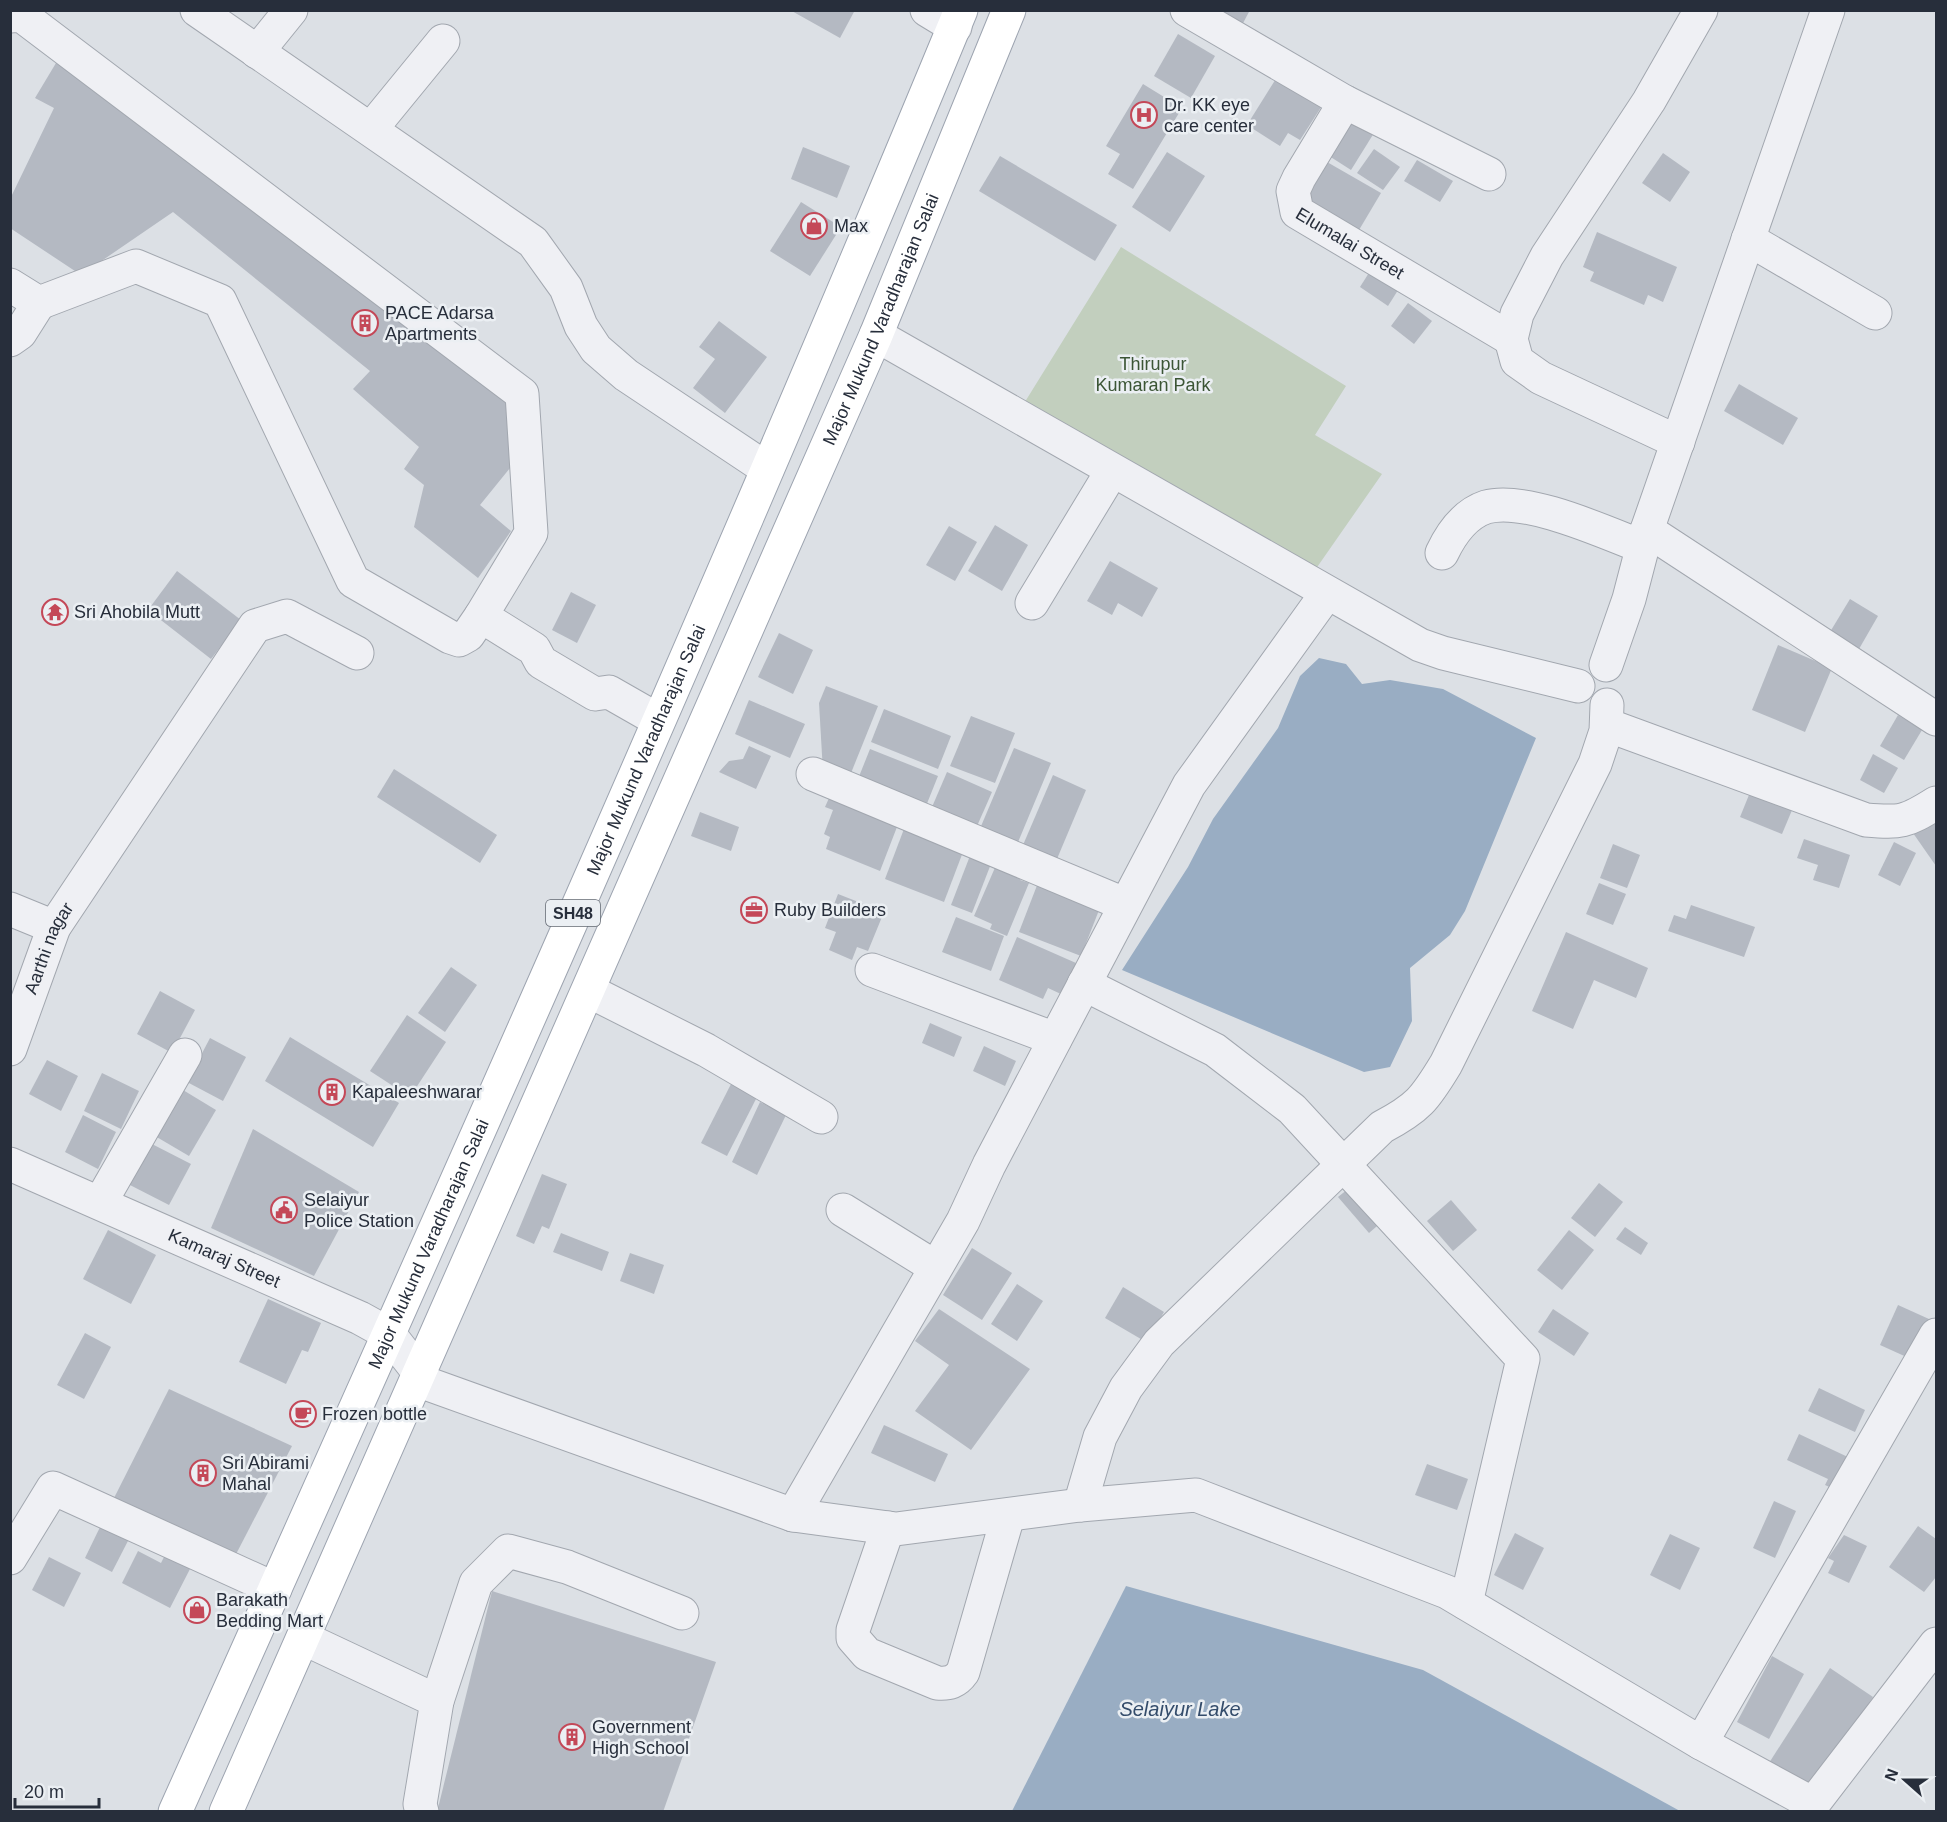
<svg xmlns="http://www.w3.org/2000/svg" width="1947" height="1822" viewBox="0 0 1947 1822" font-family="Helvetica,sans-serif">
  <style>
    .green { fill: #c2cfbe }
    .water { fill: #99adc3 }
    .building { fill: #b4b9c2 }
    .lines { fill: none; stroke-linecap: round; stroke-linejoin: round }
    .minor-casing { stroke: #a2a7af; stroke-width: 35 }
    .major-casing { stroke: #9da4b0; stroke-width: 35 }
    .minor { stroke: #eff0f4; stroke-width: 33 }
    .major { stroke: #fff; stroke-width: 33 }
    .labels { text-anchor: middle; stroke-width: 5; stroke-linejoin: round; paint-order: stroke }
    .shield { fill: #ebeff3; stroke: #626872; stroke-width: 1.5 }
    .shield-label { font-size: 16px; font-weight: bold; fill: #272e3b }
    .poi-label { font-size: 18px; fill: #272e3b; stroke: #ebeff3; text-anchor: start }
    .street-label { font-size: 18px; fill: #272e3b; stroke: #ebeff3 }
    .park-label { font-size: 18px; fill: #3b5535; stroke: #ebeff3 }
    .water-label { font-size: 20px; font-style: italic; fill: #344c6b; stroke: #ebeff3 }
  </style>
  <rect width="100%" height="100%" fill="#dce0e5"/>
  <polygon class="green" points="1121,247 1346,386 1315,435 1382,474 1313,573 1023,405"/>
  <g class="water">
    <polygon points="1319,658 1346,664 1362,684 1390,680 1443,689 1536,738 1465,911 1450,935 1410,968 1412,1021 1390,1067 1364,1072 1122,970 1188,867 1213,819 1278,728 1300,676"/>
    <polygon points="1126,1586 1423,1670 1680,1811 1012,1811"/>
  </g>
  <g class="building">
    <polygon points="790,10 855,10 840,38"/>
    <polygon points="1216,10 1250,10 1242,25"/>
    <polygon points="1178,34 1215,56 1191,98 1154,76"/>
    <polygon points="62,53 516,397 519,457 480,505 511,531 478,578 414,527 424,485 404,469 419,447 353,389 370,371 173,212 81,275 10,228 10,199 54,108 35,98"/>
    <polygon points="1282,69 1327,98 1300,140 1288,133 1280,146 1247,125"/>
    <polygon points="1143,84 1182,108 1133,189 1108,174 1120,154 1106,146"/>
    <polygon points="1349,117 1374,133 1351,170 1326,154"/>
    <polygon points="803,147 850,166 837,198 791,179"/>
    <polygon points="1374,149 1400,167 1383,190 1357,173"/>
    <polygon points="1167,152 1205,176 1170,232 1132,207"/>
    <polygon points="1663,153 1690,172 1670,202 1642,183"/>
    <polygon points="1000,156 1117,225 1095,261 979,191"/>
    <polygon points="1417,160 1453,181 1440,202 1404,181"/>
    <polygon points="1327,162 1381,193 1359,230 1306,198"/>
    <polygon points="801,202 841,227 810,276 770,251"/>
    <polygon points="1597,232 1677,267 1663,302 1648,295 1644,305 1590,281 1594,272 1583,267"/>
    <polygon points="1372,268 1400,287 1388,306 1360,287"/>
    <polygon points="1408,303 1432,321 1414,344 1391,326"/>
    <polygon points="719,321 767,357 725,413 693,388 715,359 699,347"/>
    <polygon points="1739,384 1798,418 1783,445 1724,411"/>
    <polygon points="995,525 1028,545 1002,591 968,571"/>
    <polygon points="949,526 977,542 955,581 926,565"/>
    <polygon points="1110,561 1158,588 1142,617 1118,603 1112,615 1087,601"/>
    <polygon points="177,571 241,620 211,659 148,610"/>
    <polygon points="571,592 596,605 577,643 552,630"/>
    <polygon points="1850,599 1878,616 1859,649 1830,632"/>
    <polygon points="779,633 813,650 793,694 758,677"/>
    <polygon points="1778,645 1832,668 1805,732 1752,710"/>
    <polygon points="826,686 878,706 847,783 823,772 819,703"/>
    <polygon points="749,700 805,724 790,758 735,734"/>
    <polygon points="884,709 951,736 938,769 871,742"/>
    <polygon points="1898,715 1922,730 1904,760 1880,746"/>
    <polygon points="971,716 1015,733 995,783 950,766"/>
    <polygon points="749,746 771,756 756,789 719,772 729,761 743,759"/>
    <polygon points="1014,748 1051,763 1016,847 979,831"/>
    <polygon points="870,749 938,776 922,816 854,789"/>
    <polygon points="1873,754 1898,768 1884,793 1860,780"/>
    <polygon points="394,769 497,835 480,863 377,797"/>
    <polygon points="947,772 992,792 974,833 929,814"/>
    <polygon points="1053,775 1086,790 1054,866 1020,852"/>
    <polygon points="1753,785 1795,803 1782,834 1740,817"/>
    <polygon points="834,787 902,814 880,871 826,849 830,837 824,834 833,810 825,807"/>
    <polygon points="700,812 739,827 731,851 691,836"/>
    <polygon points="1936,817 1936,866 1913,833"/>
    <polygon points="907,821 966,844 944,902 885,879"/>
    <polygon points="1804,839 1850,855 1839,888 1813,880 1818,865 1797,858"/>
    <polygon points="1894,842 1916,853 1900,886 1878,875"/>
    <polygon points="1613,844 1640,855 1627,888 1600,878"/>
    <polygon points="973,848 994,856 972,913 951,905"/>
    <polygon points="997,863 1023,874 1020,880 1029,883 1007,936 990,929 992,924 974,916"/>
    <polygon points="1041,875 1103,900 1081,956 1019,932"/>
    <polygon points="1599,883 1626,894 1613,925 1586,914"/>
    <polygon points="838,894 884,912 868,951 857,947 852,960 829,950 836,932 825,928"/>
    <polygon points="1691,905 1755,927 1744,957 1668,931 1674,915 1686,919"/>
    <polygon points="956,917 1004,936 991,971 942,952"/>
    <polygon points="1566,932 1648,968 1636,998 1594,980 1573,1029 1532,1011"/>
    <polygon points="1017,937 1076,963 1063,995 1048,988 1043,999 999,980"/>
    <polygon points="451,967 477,985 445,1032 418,1013"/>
    <polygon points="160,991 195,1010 172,1053 137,1034"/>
    <polygon points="407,1015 446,1042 410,1097 370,1071"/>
    <polygon points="930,1023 962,1037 954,1057 922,1043"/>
    <polygon points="290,1037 399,1103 373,1147 265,1081"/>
    <polygon points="210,1038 246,1057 223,1101 187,1082"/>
    <polygon points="984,1046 1016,1061 1005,1086 973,1071"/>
    <polygon points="47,1060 78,1076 61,1111 29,1094"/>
    <polygon points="102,1073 139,1091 121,1129 84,1111"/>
    <polygon points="731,1084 757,1097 727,1156 701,1143"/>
    <polygon points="183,1090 216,1110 189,1156 155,1136"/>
    <polygon points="760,1102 786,1115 757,1175 732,1162"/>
    <polygon points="83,1115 116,1132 98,1169 65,1152"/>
    <polygon points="253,1129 359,1192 314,1276 211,1228"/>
    <polygon points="150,1143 191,1164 169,1205 128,1184"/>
    <polygon points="542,1174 567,1184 549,1229 542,1226 534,1244 516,1236"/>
    <polygon points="1599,1183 1623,1202 1595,1237 1571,1218"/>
    <polygon points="1353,1185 1384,1220 1369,1233 1338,1197"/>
    <polygon points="1451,1200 1477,1230 1453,1251 1427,1221"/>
    <polygon points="1625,1227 1648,1243 1641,1255 1616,1239"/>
    <polygon points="108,1230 156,1255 131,1304 83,1279"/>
    <polygon points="1569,1230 1594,1250 1562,1290 1537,1270"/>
    <polygon points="561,1233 609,1252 602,1271 553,1252"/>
    <polygon points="972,1248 1012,1273 982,1320 943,1295"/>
    <polygon points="630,1253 664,1265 654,1294 620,1281"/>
    <polygon points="1017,1284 1043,1301 1017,1341 991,1324"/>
    <polygon points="1123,1287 1164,1312 1146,1342 1105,1318"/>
    <polygon points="268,1299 321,1323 308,1352 302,1350 286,1384 239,1362"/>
    <polygon points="1898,1305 1929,1319 1911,1359 1880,1345"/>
    <polygon points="939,1309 1030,1369 971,1450 915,1411 949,1365 915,1341"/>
    <polygon points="1553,1309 1589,1333 1574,1356 1538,1332"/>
    <polygon points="85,1333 111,1347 84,1399 57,1385"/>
    <polygon points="1819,1388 1865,1410 1855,1432 1808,1411"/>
    <polygon points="169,1389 292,1446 233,1560 113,1500"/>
    <polygon points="884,1425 948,1454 935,1482 871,1453"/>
    <polygon points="1799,1434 1850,1458 1836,1490 1825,1485 1828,1479 1787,1460"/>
    <polygon points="1427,1464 1468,1479 1457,1510 1415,1495"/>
    <polygon points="1774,1501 1796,1511 1775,1558 1753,1548"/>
    <polygon points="102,1523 130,1537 112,1572 85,1558"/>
    <polygon points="1918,1526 1936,1539 1936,1577 1924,1592 1889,1567"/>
    <polygon points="1515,1533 1544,1548 1523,1590 1494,1575"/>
    <polygon points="1670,1534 1700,1548 1680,1590 1650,1575"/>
    <polygon points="1844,1535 1867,1546 1849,1583 1828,1573 1834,1561 1828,1558"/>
    <polygon points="138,1551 161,1563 165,1555 191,1567 170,1608 122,1583"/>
    <polygon points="49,1557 81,1573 64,1607 32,1590"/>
    <polygon points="492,1591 716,1662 663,1812 437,1812"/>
    <polygon points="1772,1656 1804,1674 1769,1739 1737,1722"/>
    <polygon points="1830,1668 1873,1697 1812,1791 1769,1763"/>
  </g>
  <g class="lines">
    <defs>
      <g id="minor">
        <polyline points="197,10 533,242 566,288 581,326 596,349 626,375 767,469"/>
        <polyline points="927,10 955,27"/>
        <polyline points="1187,10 1345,102 1489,174"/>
        <polyline points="10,16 21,15 522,394 531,533 481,616 534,649 541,662 595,694 609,692 658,720"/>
        <polyline points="257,52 291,10"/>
        <path id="s1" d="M1345 102 1299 178 1293 191 1297 212 1511 339"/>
        <polyline points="371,129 443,41"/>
        <polyline points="1748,239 1875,313"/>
        <polyline points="10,285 39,303 136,266 220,301 353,581 450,637 459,640 468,635 481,616"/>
        <polyline points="876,335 1420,645 1443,653 1578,686"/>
        <polyline points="10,340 20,333 39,303"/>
        <polyline points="1678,442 1541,378 1517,361 1511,339 1517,314 1547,256 1649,101 1701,10"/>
        <polyline points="1647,530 1936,719"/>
        <path d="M1442 553C1451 534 1465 514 1486 507 1526 496 1604 532 1643 547"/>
        <polyline points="1032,603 1112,471"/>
        <polyline points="1606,665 1629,599 1647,530 1828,10"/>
        <path d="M1607 725 1866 820C1901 823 1906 822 1936 803"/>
        <polyline points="813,774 1124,904"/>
        <polyline points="10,909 54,927"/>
        <polyline points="872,970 1055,1039"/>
        <polyline points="1084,984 1215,1050 1292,1109 1523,1359 1466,1603"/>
        <polyline points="589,991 706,1050 821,1117"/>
        <path id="s2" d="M10 1049 54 927 255 626 287 616 357 653"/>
        <path id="s3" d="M10 1164 360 1318 389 1334 428 1384 793 1515 896 1529 1080 1505 1196 1495 1447 1592 1701 1743 1936 1335"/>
        <polyline points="100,1203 185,1055"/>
        <polyline points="843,1210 935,1267"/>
        <path d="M1080 1505 1100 1437 1126 1388 1159 1343 1382 1127C1418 1108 1425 1099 1446 1064L1595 764 1606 731 1607 705"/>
        <polyline points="793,1515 963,1221 989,1165 1189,785 1327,593"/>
        <path d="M888 1528 853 1630V1638L867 1654 937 1683C949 1684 956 1682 963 1672L1008 1516"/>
        <polyline points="10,1558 53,1488 275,1589"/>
        <polyline points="303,1638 437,1701 420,1804 422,1812"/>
        <polyline points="437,1701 476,1583 508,1551 567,1567 682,1613"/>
        <polyline points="1701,1743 1813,1804 1936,1644"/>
      </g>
      <g id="major">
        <path id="s4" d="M175 1812C443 1214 711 615 961 10"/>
        <path id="s5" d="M226 1812 876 335 1009 10"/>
      </g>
    </defs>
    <use href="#minor" class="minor-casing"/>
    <use href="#major" class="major-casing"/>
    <use href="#minor" class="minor"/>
    <use href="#major" class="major"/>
  </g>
  <defs>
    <symbol id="hospital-ring" viewBox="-11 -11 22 22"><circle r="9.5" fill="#ebeff3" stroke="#c44858" stroke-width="1.5"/><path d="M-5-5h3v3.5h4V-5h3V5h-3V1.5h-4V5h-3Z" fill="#c44858"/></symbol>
    <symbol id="shop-ring" viewBox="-11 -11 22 22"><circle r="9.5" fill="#ebeff3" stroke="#c44858" stroke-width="1.5"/><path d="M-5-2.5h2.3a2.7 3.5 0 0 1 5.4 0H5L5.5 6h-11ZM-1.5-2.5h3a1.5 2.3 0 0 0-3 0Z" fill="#c44858"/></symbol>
    <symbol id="building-ring" viewBox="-11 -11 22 22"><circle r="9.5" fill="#ebeff3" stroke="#c44858" stroke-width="1.5"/><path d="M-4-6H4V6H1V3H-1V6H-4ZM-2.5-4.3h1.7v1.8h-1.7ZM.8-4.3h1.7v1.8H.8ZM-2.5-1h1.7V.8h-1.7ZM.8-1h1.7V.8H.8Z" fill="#c44858"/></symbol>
    <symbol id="temple-ring" viewBox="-11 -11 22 22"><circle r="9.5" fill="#ebeff3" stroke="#c44858" stroke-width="1.5"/><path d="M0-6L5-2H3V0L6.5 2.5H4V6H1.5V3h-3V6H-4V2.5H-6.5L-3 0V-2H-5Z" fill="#c44858"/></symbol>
    <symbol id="office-ring" viewBox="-11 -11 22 22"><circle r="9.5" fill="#ebeff3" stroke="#c44858" stroke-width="1.5"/><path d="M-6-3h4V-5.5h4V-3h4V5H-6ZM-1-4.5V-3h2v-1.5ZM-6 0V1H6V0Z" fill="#c44858"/></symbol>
    <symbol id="civic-ring" viewBox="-11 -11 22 22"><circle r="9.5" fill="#ebeff3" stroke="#c44858" stroke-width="1.5"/><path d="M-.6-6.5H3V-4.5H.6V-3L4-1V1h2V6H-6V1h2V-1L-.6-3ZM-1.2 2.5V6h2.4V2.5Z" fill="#c44858"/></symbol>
    <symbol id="cafe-ring" viewBox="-11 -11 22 22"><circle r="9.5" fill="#ebeff3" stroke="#c44858" stroke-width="1.5"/><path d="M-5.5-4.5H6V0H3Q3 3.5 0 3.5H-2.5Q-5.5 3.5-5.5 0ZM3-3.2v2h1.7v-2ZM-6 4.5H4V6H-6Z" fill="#c44858"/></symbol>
  </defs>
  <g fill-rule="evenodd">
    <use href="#hospital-ring" x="1129" y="100" width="30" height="30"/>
    <use href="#shop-ring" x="799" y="211" width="30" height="30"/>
    <use href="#building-ring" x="350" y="308" width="30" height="30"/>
    <use href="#temple-ring" x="40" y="597" width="30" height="30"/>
    <use href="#office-ring" x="739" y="895" width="30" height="30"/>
    <use href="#building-ring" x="317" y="1077" width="30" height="30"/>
    <use href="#civic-ring" x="269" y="1195" width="30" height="30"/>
    <use href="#cafe-ring" x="288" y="1399" width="30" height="30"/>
    <use href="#building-ring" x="188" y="1458" width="30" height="30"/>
    <use href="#shop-ring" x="182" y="1595" width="30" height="30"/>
    <use href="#building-ring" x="557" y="1722" width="30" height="30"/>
  </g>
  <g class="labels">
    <rect class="shield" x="546" y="900" width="54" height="26" rx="4.5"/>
    <g class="shield-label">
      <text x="573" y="919">SH48</text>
    </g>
    <g class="poi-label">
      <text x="1164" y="111">Dr. KK eye<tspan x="1164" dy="21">care center</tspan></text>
      <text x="834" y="232">Max</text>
      <text x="385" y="319">PACE Adarsa<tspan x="385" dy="21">Apartments</tspan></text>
      <text x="74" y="618">Sri Ahobila Mutt</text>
      <text x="774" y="916">Ruby Builders</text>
      <text x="352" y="1098">Kapaleeshwarar</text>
      <text x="304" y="1206">Selaiyur<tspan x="304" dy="21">Police Station</tspan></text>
      <text x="322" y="1420">Frozen bottle</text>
      <text x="222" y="1469">Sri Abirami<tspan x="222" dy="21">Mahal</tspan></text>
      <text x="216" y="1606">Barakath<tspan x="216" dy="21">Bedding Mart</tspan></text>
      <text x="592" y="1733">Government<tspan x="592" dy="21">High School</tspan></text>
    </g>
    <g class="street-label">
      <text dy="6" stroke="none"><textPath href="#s1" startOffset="186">Elumalai Street</textPath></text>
      <text dy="6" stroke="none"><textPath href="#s5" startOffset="1630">Major Mukund Varadharajan Salai</textPath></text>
      <text dy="6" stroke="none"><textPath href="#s4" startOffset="1162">Major Mukund Varadharajan Salai</textPath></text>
      <text dy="6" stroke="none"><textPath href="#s2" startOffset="108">Aarthi nagar</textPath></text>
      <text dy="6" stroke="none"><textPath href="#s4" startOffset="622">Major Mukund Varadharajan Salai</textPath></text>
      <text dy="6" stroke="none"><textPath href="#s3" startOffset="234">Kamaraj Street</textPath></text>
    </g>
    <g class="park-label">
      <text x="1153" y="370">Thirupur<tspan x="1153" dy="21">Kumaran Park</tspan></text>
    </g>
    <g class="water-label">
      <text x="1180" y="1716">Selaiyur Lake</text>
    </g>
  </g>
  <rect width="1947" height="1822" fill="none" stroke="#272e3b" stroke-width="24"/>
  <g transform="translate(1905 1780) rotate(291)" stroke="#ebeff3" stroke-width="4.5" paint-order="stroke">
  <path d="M0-4.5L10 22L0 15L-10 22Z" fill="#272e3b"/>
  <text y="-9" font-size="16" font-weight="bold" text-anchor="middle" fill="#272e3b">N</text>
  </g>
  <path d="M15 1798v9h84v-9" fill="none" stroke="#272e3b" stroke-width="3"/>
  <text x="24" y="1798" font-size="18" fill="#272e3b" stroke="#ebeff3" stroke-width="4.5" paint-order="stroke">20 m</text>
</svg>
